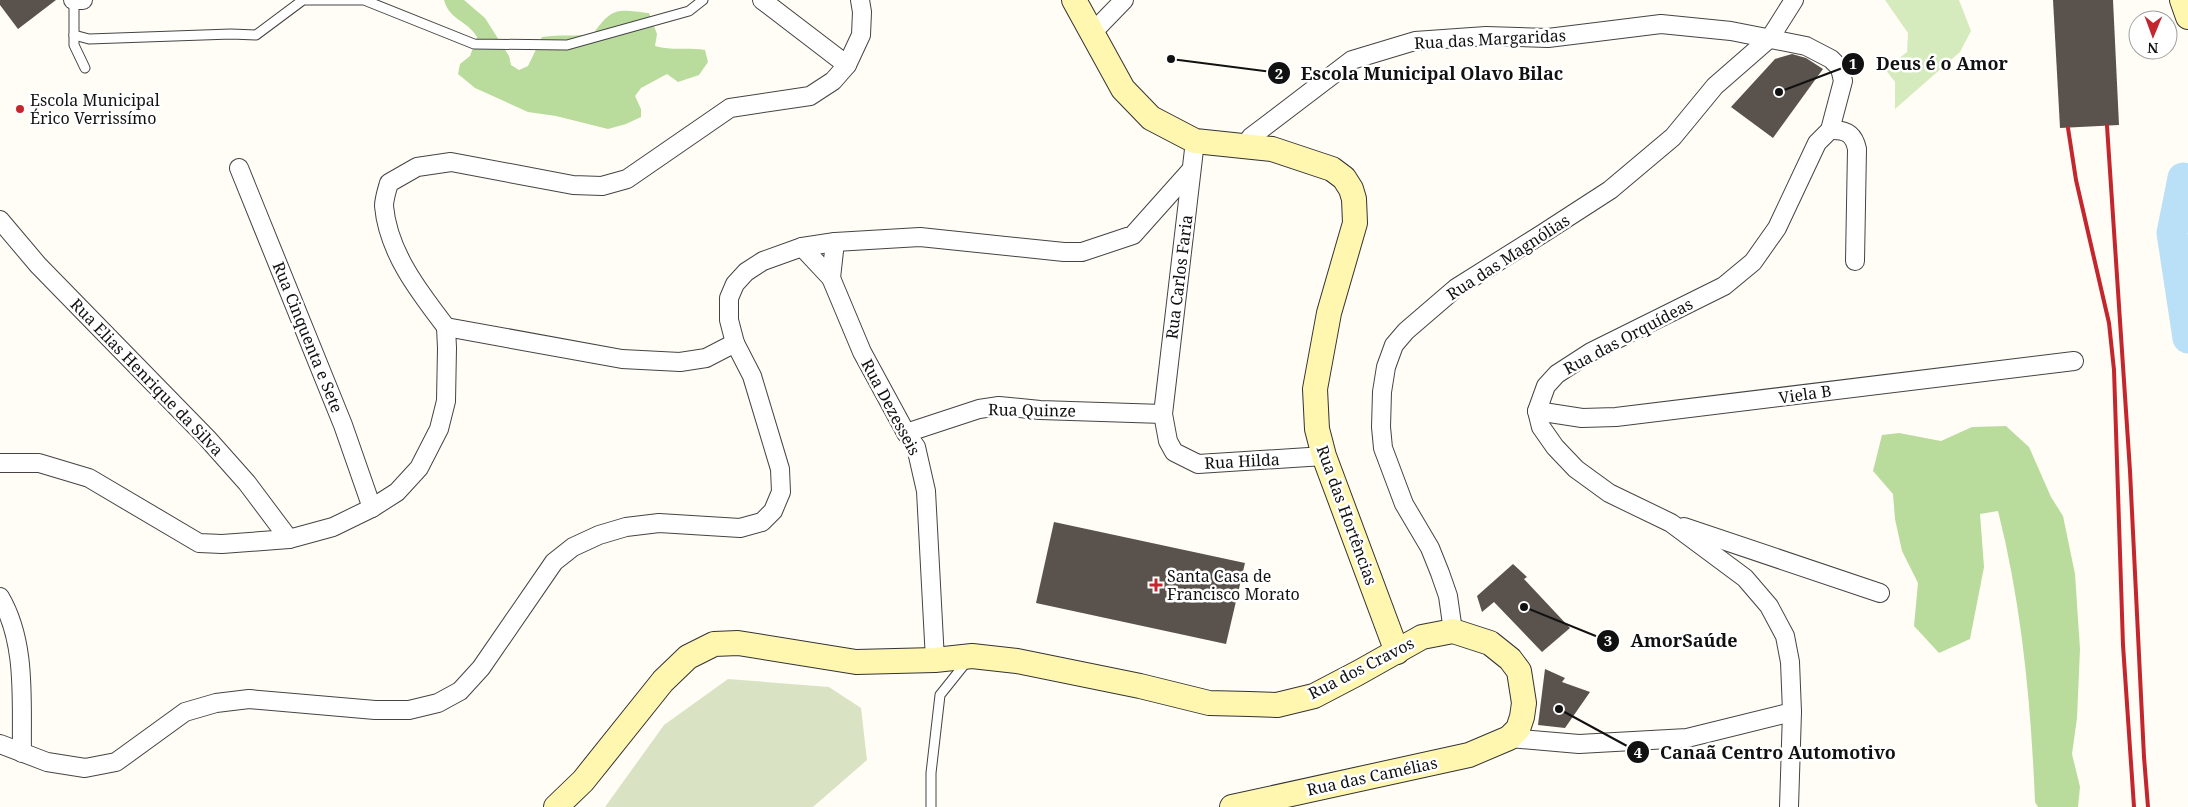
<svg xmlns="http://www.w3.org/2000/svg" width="2188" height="807" viewBox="0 0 2188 807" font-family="'Noto Serif',serif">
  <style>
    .green { fill: #d5ebbd }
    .forest { fill: #b9dc9c }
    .cemetery { fill: #d9e3c4 }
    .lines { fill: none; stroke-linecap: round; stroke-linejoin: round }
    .river { stroke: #b9e0f7; stroke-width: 31 }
    .building { fill: #5a524d }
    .service-casing { stroke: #444; stroke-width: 11 }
    .minor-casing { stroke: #444; stroke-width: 20 }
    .secondary-casing { stroke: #333; stroke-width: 26 }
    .service { stroke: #fff; stroke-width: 9 }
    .minor { stroke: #fff; stroke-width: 18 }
    .secondary { stroke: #fff6b0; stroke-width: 24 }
    .rail { stroke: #c4262e; stroke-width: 4 }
    .poi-dot { fill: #c4262e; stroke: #fff; stroke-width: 2 }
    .labels { text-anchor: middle; stroke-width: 5; stroke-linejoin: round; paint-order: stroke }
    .street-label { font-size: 16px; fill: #111; stroke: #fff }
    .poi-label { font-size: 16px; fill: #111; stroke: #fff; text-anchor: start }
    .leader { fill: none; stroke: #111; stroke-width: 2 }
    .callout-dot { fill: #111; stroke: #fff; stroke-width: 2 }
    .mark-label { font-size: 15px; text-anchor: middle; font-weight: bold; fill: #fff }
    .callout-label { font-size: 18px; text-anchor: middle; font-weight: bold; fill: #111; stroke: #fff; stroke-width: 5; stroke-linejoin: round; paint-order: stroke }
  </style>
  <rect width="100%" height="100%" fill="#fffdf5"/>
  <polygon class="green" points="1885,0 1959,0 1971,31 1960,52 1895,109 1895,82 1885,69 1907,52 1908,33"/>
  <g class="forest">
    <path d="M444 0H464L485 18 509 56 511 65 519 70 528 66 542 37C560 34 576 37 593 34 612 7 617 9 649 13L657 34 655 46C672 51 688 47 705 50L708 62 699 75 678 82 667 74 641 88 635 96 641 109V117L626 124 608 129 556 116 528 112 475 88 458 74 460 64 470 56 477 37C466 19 450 21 444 0Z"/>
    <path d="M2006 426 2029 447 2051 497 2063 516 2075 574 2080 649 2077 718 2072 754 2080 787 2078 807H2038L2035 802C2031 704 2022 606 1998 511L1980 514 1984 567 1970 639 1939 653 1914 626 1918 583 1902 551 1895 519 1893 494 1873 471 1882 435 1899 433 1941 441 1972 427Z"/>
  </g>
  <polygon class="cemetery" points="728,679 829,687 861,708 867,760 813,807 605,807 664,725"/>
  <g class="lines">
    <polyline class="river" points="2183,178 2172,233 2188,338"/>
  </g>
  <g class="building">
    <polygon points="0,0 56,0 18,29 0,5"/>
    <polygon points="2053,0 2113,0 2119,125 2060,128"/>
    <polygon points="1792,54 1806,58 1823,69 1773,138 1731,107 1775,59"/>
    <polygon points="1054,522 1245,563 1226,644 1036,603"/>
    <polygon points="1513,564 1527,577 1524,579 1570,628 1542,652 1494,602 1482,612 1477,596"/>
    <polygon points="1545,669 1565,678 1562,682 1590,692 1565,728 1538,725"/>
  </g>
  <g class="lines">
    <defs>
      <g id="service">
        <polyline points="74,1 74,45 85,68"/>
        <polyline points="74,35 89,39 231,34 256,35 303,0 364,0 474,44 567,45 689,11 703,0"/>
        <polyline points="931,807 931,773 940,695 968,660"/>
      </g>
      <g id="minor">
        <polyline points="73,0 83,0"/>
        <polyline points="762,0 847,65"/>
        <polyline points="1093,32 1124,0"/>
        <path d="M1830 130C1846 129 1854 134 1857 149L1855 261"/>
        <polyline points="1195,141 1163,414 1168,441 1174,452 1198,464 1324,456"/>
        <polyline points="1243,147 1251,137 1352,60 1415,41 1486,36 1548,38 1661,24 1731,31 1806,46 1831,59 1840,68 1843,81 1830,130 1817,143 1777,228 1753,262 1724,286 1591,352 1557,374 1546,386 1537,411 1541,427 1555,447 1576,469 1609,493 1671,523 1745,578 1769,606 1785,636 1790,662 1792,712 1789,807"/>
        <polyline points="239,168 343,425 372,508"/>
        <polyline points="0,220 38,265 207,438 247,483 289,539"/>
        <polyline points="802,247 831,278 835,242"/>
        <polyline points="831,278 862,352 906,433 916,447 926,491 935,660"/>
        <path d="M446 327C419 292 388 252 384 206 384 199 387 190 389 183L417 167 451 162 573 185 602 186 627 179 730 108 810 96 833 81 847 65 861 35 862 12 860 0"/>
        <polyline points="446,327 622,359 680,362 706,358 735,343"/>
        <polyline points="1537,411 1582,418 1616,417 2074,361"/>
        <polyline points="906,433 979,409 999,406 1040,410 1163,414"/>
        <polyline points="0,463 39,463 89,478 199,543 222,544 289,539 333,527 372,508 397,492 419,468 439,429 446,401 447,348 446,327"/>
        <polyline points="1684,527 1880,593"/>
        <path d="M0 597C27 643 21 701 22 753"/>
        <polyline points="1453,631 1448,596 1440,573 1430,548 1404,504 1383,448 1381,427 1382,392 1386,367 1394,345 1406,331 1456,288 1542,234 1610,190 1673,137 1715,86 1770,38 1794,0"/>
        <polyline points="1509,738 1579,744 1687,738 1792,712"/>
        <polyline points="0,744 47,762 85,768 116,762 185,712 216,703 249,699 375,710 409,710 438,703 460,691 481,668 554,562 573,547 599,535 626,527 659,523 740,528 762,522 773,511 781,492 780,469 752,376 735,343 729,320 729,298 735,284 746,272 763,261 802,247 835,242 920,237 1064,252 1082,252 1133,235 1191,170"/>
      </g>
      <g id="secondary">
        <polyline points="1074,0 1123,89 1151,118 1195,141 1272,149 1332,169 1344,178 1351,189 1354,199 1355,223 1329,313 1315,389 1317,429 1324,456 1397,652"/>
        <polyline points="2182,0 2188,17"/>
        <polyline points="556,807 583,781 663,681 688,657 714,644 738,643 856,662 935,660 972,656 1017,661 1140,686 1209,703 1249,704 1277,705 1314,696 1358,673 1422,637 1453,631 1490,643 1510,659 1519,671 1524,703 1522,717 1518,729 1509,738 1469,755 1232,807"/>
      </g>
    </defs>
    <use href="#service" class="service-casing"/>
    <use href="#minor" class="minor-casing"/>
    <use href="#secondary" class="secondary-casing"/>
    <use href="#service" class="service"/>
    <use href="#minor" class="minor"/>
    <use href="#secondary" class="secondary"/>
    <g class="rail">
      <polyline points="2107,126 2130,471 2144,757 2148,807"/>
      <polyline points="2068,128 2076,180 2109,323 2114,370 2123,645 2134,807"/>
    </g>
  </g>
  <g class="poi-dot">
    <circle cx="20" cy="109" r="5"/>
    <path d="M1153.5 577.5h5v5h5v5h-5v5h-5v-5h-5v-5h5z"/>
  </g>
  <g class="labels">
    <g class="street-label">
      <text transform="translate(1490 39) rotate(-3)" y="6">Rua das Margaridas</text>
      <text transform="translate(1508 257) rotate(-33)" y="6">Rua das Magnólias</text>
      <text transform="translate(1179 277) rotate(-83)" y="6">Rua Carlos Faria</text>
      <text transform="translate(1628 336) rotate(-28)" y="6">Rua das Orquídeas</text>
      <text transform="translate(308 337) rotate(68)" y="6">Rua Cinquenta e Sete</text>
      <text transform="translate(147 377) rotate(46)" y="6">Rua Elias Henrique da Silva</text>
      <text transform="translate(1805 394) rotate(-8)" y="6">Viela B</text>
      <text transform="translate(891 407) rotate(62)" y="6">Rua Dezesseis</text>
      <text transform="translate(1032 410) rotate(1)" y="6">Rua Quinze</text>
      <text transform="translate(1242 461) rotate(-3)" y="6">Rua Hilda</text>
      <text transform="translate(1347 515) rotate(70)" y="6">Rua das Hortências</text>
      <text transform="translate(1361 668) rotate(-27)" y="6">Rua dos Cravos</text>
      <text transform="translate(1372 776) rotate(-12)" y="6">Rua das Camélias</text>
    </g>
    <g class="poi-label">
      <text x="30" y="106">Escola Municipal<tspan x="30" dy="18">Érico Verrissímo</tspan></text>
      <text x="1167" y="582">Santa Casa de<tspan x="1167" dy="18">Francisco Morato</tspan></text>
    </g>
  </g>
  <path class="leader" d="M1779 92L1853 64M1171 59L1279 73M1524 607L1608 641M1559 709L1638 752"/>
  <g class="callout-dot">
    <circle cx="1779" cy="92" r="5"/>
    <circle cx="1171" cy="59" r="5"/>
    <circle cx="1524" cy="607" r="5"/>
    <circle cx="1559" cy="709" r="5"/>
    <circle cx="1853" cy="64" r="12"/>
    <circle cx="1279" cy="73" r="12"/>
    <circle cx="1608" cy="641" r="12"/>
    <circle cx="1638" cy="752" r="12"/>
  </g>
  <g class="mark-label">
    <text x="1853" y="69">1</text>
    <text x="1279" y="79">2</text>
    <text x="1608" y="646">3</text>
    <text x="1638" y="758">4</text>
  </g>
  <g class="callout-label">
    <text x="1942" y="70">Deus é o Amor</text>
    <text x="1432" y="80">Escola Municipal Olavo Bilac</text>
    <text x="1684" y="647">AmorSaúde</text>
    <text x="1778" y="759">Canaã Centro Automotivo</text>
  </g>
  <g transform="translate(2153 35) rotate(181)"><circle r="24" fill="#ffffff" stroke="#a0a0a0"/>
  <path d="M0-4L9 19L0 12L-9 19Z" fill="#c4262e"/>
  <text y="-8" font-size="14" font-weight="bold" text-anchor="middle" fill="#111111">N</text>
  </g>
</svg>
